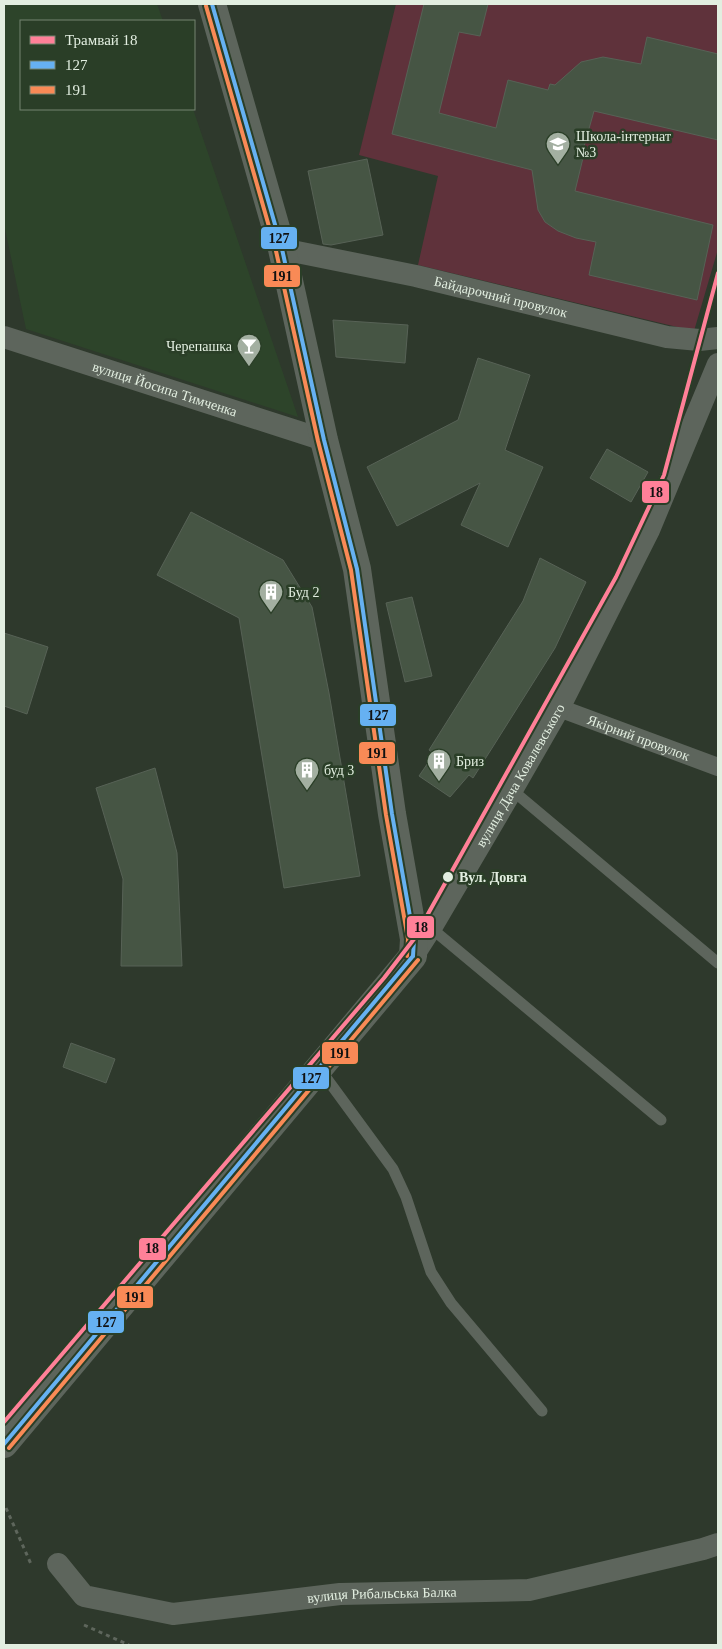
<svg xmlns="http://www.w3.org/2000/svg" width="722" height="1649" viewBox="0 0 722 1649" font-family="'Times New Roman',serif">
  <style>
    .built { fill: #2d442a }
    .green { fill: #5f323b }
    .building { fill: #465544; stroke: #576256 }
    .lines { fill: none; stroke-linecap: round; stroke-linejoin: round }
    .path { stroke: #5e665c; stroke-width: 3; stroke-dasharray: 4 4; stroke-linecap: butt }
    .service { stroke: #5d655c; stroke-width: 11 }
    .pedestrian { stroke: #5d655c; stroke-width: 18 }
    .minor { stroke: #5d655c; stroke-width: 22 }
    .tertiary { stroke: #5d655c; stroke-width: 28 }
    .bus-1-casing { stroke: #2a3e27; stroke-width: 8 }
    .bus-2-casing { stroke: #2a3e27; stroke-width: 8 }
    .bus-1 { stroke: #66b1f2; stroke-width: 4 }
    .bus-2 { stroke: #f98a56; stroke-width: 4 }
    .tram-1-casing { stroke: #2a3e27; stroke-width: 8 }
    .tram-1 { stroke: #ff8098; stroke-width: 4 }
    .stop-dot { fill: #e2eee0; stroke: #2a3e27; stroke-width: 2 }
    .labels { text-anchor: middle; stroke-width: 5; stroke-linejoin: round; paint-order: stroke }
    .poi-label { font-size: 14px; fill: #e2eee0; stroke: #2a3e27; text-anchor: start }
    .street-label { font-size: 14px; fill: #e2eee0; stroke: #2a3e27 }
    .stop-label { font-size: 14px; font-weight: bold; fill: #e2eee0; stroke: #2a3e27; text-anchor: start }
    .line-badge { stroke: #2a3e27; stroke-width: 2 }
    .pale-badge-label { font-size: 14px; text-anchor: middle; font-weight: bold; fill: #111 }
  </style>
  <rect width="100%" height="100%" fill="#2e392c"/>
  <polygon class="built" points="4,4 157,4 163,21 21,21 21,109 193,109 298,417 26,329 4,224"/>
  <polygon class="green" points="396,4 718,4 718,249 694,331 418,265 438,176 359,155"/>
  <g class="building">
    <polygon points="424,4 488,4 480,36 459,32 439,113 496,128 508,80 548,90 550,84 555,85 581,62 603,57 641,64 647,37 718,54 718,140 594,111 581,157 583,158 575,191 713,225 697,300 589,275 596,242 576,238 558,231 545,222 538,210 532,170 392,134"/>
    <polygon points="367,159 383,235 331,245 323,244 308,171"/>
    <polygon points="333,320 408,325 405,363 336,357"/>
    <polygon points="478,358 530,375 505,450 543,467 508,547 461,525 480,483 397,526 367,467 458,420"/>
    <polygon points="607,449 648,472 631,502 590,478"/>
    <polygon points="191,512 283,560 312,607 329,693 360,876 284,888 239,618 157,575"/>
    <polygon points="540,558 586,582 555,648 494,745 473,778 469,775 450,797 419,776 434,754 429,750 523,601"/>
    <polygon points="412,597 432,676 405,682 386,603"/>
    <polygon points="4,633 48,647 27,714 4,706"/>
    <polygon points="155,768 177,853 182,966 121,966 123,879 96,788"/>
    <polygon points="71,1043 115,1059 106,1083 63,1067"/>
  </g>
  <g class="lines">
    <g class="path">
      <polyline points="6,1508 31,1564"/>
      <polyline points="84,1625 129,1645"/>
    </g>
    <g class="service">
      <polyline points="512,790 718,963"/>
      <polyline points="431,928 661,1120"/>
      <polyline points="319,1068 393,1169 406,1197 431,1272 451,1303 542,1411"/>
    </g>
    <path class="pedestrian" id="s1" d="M559 708 718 767"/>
    <g class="minor">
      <path id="s2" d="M282 249 416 276 667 337 699 340 718 338"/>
      <path id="s3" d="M4 337 324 440"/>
      <path id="s4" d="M413 956 431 928 512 790 559 708 649 530 718 364"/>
      <path id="s5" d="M58 1564 84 1596 173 1614 340 1594 529 1590 703 1549 718 1544"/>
    </g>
    <polyline class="tertiary" points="4,1444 413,956 414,939 392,814 357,569 324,440 282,249 212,4"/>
    <defs>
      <g id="bus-1">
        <polyline points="212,4 282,249 324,440 357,569 392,814 414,939 413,956"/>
        <polyline points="4,1444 413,956"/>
      </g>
      <g id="bus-2">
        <polyline points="206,6 276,251 318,441 351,570 386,815 408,939 407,956"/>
        <polyline points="9,1448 418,960"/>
      </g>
    </defs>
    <use href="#bus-1" class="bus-1-casing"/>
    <use href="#bus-2" class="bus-2-casing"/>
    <use href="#bus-1" class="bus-1"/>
    <use href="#bus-2" class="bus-2"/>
    <defs>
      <polyline id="tram-1" points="4,1422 384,978 414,939 616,577 664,475 718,273"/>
    </defs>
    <use href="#tram-1" class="tram-1-casing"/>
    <use href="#tram-1" class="tram-1"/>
  </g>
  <defs>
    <symbol id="school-pin" viewBox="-11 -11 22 30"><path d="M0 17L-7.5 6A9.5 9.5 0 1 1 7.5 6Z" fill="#a3afa1" stroke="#2a3e27"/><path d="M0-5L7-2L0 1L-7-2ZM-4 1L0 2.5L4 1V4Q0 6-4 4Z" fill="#fff"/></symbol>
    <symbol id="bar-pin" viewBox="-11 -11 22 30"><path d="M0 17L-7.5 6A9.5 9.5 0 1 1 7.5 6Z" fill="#a3afa1" stroke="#2a3e27"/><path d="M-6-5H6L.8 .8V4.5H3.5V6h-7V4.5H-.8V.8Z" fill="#fff"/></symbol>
    <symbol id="building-pin" viewBox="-11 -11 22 30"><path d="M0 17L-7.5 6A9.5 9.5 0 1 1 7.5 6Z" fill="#a3afa1" stroke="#2a3e27"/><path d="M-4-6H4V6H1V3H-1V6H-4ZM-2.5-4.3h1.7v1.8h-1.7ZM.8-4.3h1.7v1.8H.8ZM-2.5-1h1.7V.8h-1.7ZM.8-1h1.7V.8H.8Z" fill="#fff"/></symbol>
  </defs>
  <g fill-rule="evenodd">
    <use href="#school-pin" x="544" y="130" width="28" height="38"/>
    <use href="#bar-pin" x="235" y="332" width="28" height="38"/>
    <use href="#building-pin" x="257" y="578" width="28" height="38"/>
    <use href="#building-pin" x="425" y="747" width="28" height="38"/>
    <use href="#building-pin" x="293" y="756" width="28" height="38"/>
  </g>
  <circle class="stop-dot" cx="448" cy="877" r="6"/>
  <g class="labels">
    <g class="poi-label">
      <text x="576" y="141">Школа-інтернат<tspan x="576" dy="16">№3</tspan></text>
      <text x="232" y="351" text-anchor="end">Черепашка</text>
      <text x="288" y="597">Буд 2</text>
      <text x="456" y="766">Бриз</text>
      <text x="324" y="775">буд 3</text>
    </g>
    <g class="street-label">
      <text dy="5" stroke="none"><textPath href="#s2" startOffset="224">Байдарочний провулок</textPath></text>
      <text dy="5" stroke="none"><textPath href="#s3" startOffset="169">вулиця Йосипа Тимченка</textPath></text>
      <text dy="5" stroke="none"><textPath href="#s1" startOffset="85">Якірний провулок</textPath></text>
      <text dy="5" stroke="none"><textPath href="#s4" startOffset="210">вулиця Дача Ковалевського</textPath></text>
      <text dy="5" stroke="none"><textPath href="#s5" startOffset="342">вулиця Рибальська Балка</textPath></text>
    </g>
    <g class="stop-label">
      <text x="459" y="882">Вул. Довга</text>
    </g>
  </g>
  <g class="line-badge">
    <rect x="260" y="226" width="38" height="24" rx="5" fill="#66b1f2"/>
    <rect x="263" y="264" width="38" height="24" rx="5" fill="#f98a56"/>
    <rect x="641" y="480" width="29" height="24" rx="5" fill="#ff8098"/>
    <rect x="359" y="703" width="38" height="24" rx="5" fill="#66b1f2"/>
    <rect x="358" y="741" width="38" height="24" rx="5" fill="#f98a56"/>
    <rect x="406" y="915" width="29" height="24" rx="5" fill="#ff8098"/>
    <rect x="321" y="1041" width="38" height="24" rx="5" fill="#f98a56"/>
    <rect x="292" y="1066" width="38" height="24" rx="5" fill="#66b1f2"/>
    <rect x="138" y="1237" width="29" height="24" rx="5" fill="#ff8098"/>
    <rect x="116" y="1285" width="38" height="24" rx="5" fill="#f98a56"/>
    <rect x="87" y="1310" width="38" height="24" rx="5" fill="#66b1f2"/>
  </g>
  <g class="pale-badge-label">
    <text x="279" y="243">127</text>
    <text x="282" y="281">191</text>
    <text x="656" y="497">18</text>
    <text x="378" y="720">127</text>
    <text x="377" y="758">191</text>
    <text x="421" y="932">18</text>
    <text x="340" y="1058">191</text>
    <text x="311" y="1083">127</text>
    <text x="152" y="1253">18</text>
    <text x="135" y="1302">191</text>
    <text x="106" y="1327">127</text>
  </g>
  <rect width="722" height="1649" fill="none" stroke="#e2eee0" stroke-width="10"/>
  <rect x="20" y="20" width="175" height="90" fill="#2a3e27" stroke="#748471"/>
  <rect x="30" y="36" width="25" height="8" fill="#ff8098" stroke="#748471"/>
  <text x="65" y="45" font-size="15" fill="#e2eee0">Трамвай 18</text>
  <rect x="30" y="61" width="25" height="8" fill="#66b1f2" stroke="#748471"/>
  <text x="65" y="70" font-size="15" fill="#e2eee0">127</text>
  <rect x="30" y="86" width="25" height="8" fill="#f98a56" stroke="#748471"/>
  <text x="65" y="95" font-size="15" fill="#e2eee0">191</text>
</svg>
